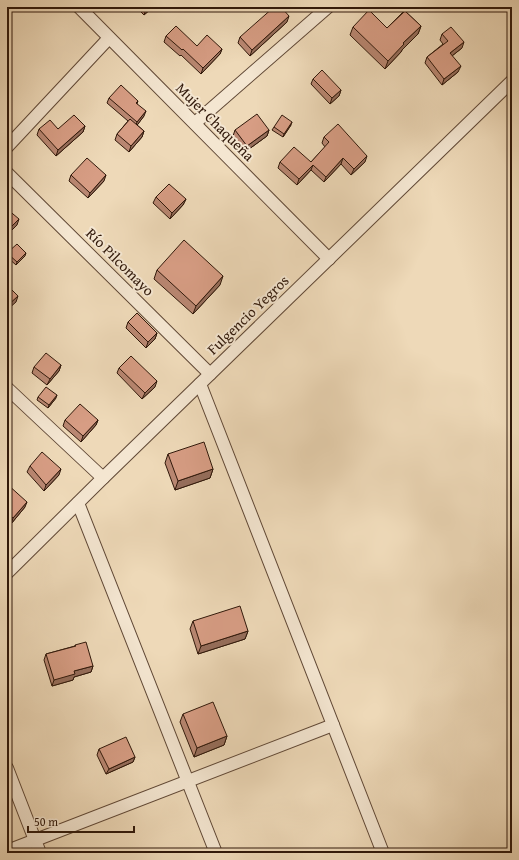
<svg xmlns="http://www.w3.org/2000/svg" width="519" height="860" viewBox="0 0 519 860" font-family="'Gentium Book Plus',serif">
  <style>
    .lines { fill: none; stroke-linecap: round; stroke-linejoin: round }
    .minor-casing { stroke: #604836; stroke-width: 14 }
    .minor { stroke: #f4e6d1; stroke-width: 12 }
    .wall { fill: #b98772; stroke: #30180a }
    .shaded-wall { fill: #966e5c; stroke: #30180a }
    .building { fill: #d79d84; stroke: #30180a }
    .labels { text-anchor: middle; stroke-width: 4; stroke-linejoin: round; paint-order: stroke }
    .street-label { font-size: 15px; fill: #30180a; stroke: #f4e6d1 }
  </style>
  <rect width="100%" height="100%" fill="#eed9b8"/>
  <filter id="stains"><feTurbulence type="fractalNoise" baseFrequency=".005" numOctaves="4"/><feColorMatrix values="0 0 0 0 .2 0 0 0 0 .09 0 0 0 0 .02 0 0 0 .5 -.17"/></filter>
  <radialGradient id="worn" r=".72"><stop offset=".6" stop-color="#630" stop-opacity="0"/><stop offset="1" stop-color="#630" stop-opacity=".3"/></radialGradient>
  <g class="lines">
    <defs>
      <g id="minor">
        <polyline points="79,7 329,259"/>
        <polyline points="195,123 328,7"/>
        <polyline points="7,147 109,38"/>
        <polyline points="7,173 210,374"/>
        <polyline points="200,384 383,853"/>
        <polyline points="7,388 103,478"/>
        <polyline points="78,503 216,853"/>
        <polyline points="7,573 103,478 512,81"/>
        <polyline points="7,768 40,853"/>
        <polyline points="7,851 333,725"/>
      </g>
    </defs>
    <use href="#minor" class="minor-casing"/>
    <use href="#minor" class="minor"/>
  </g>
  <g class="wall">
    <polygon points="136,7 153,7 144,15"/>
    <polygon points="399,7 409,7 406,12 421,26 418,34 402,50 401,52 385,69 350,35 353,27 387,28 404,11"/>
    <polygon points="287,22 250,56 238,43 240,37"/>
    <polygon points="442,34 462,48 452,56 458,72 442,85 425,63 427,57 443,44 440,40"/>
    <polygon points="166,36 197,46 222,49 220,54 201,74 181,55 180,56 164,42"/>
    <polygon points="313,79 341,90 339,96 330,104 311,84"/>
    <polygon points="109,98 138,101 137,104 144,116 137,125 144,131 142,137 129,152 115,140 117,134 128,121 107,103"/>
    <polygon points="291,125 283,137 272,130 274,127"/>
    <polygon points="85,126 83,132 56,156 37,135 39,129 58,129"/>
    <polygon points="235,130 269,130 267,136 245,152 233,136"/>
    <polygon points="324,137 365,162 351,175 341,164 324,182 311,170 297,185 278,168 280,162 311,162 325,147 322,143"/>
    <polygon points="71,175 104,181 88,198 69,181"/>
    <polygon points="156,197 186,199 183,205 170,219 153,203"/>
    <polygon points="7,253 25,256 16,265 7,257"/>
    <polygon points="157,270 220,285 193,314 154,279"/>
    <polygon points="128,322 157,333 155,339 146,348 126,328"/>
    <polygon points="61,365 59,371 47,385 32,373 34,367"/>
    <polygon points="119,368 155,387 142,399 117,373"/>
    <polygon points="38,397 56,398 48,408 37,400"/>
    <polygon points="65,420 98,420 96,425 81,442 63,426"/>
    <polygon points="168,454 213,469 210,478 175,490 165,463"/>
    <polygon points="30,466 59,475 44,491 27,472"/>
    <polygon points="7,484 25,507 11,524 7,521"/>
    <polygon points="193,621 248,631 245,639 198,654 190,629"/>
    <polygon points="75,645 93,666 91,672 74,677 73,680 52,686 44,660 46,654 75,646"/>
    <polygon points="183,714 227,736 224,745 194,757 180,722"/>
    <polygon points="99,749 135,757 133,762 106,774 97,755"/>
  </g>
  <g class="shaded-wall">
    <polygon points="149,7 153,7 144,15 146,9"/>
    <polygon points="407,7 409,7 405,13"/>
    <polygon points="289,16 287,22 250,56 252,50"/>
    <polygon points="421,26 418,34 402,50 401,52 385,69 388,61 403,43"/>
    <polygon points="464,42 462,48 448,59 450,53"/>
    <polygon points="222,49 220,54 201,74 203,68"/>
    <polygon points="461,66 458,72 442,85 444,79"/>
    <polygon points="341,90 339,96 330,104 332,98"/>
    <polygon points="146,111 144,116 135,128 137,122"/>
    <polygon points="292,122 291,125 283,137 284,134"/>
    <polygon points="85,126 83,132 56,156 58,150"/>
    <polygon points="269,130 267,136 245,152 247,146"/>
    <polygon points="144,131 142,137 129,152 131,146"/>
    <polygon points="367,156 365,162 351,175 354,169"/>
    <polygon points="343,158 341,164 324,182 326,177"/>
    <polygon points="313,165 311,170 297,185 299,179"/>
    <polygon points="106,175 104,181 88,198 90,193"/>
    <polygon points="186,199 183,205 170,219 172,213"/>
    <polygon points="19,219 17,225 7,235 7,231"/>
    <polygon points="26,253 25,256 16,265 17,262"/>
    <polygon points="223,276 220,285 193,314 196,306"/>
    <polygon points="18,296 16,302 7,310 7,306"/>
    <polygon points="157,333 155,339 146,348 148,342"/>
    <polygon points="61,365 59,371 47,385 50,379"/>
    <polygon points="157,381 155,387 142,399 145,393"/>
    <polygon points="57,395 56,398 48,408 49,405"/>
    <polygon points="98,420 96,425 81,442 83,436"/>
    <polygon points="11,451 9,457 7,459 7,456"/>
    <polygon points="61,469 59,475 44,491 46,485"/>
    <polygon points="213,469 210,478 175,490 178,481"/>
    <polygon points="27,502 25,507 11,524 13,518"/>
    <polygon points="248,631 245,639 198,654 201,646"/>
    <polygon points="93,666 91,672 74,677 73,680 52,686 54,680 74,671"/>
    <polygon points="227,736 224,745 194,757 197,748"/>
    <polygon points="135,757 133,762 106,774 109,769"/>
  </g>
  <g class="building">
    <polygon points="144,7 149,7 146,9"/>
    <polygon points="274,7 281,7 289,16 252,50 240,37"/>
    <polygon points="369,10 387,28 405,11 421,26 403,43 404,44 388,61 353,27"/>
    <polygon points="176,26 197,46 207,35 222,49 203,68 183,49 182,50 166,36"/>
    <polygon points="451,27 464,42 450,53 461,66 444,79 427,57 448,41 442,34"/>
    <polygon points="322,70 341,90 332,98 313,79"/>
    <polygon points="121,85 138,101 136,103 146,111 137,122 109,98"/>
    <polygon points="257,114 269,130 247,146 235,130"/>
    <polygon points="74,115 85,126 58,150 39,129 50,120 58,129"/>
    <polygon points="282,115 292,122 284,134 274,127"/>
    <polygon points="130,119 144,131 131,146 117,134"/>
    <polygon points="338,124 367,156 354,169 343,158 326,177 313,165 299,179 280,162 294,147 311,162 329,142 324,137"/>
    <polygon points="87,158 106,175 90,193 71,175"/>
    <polygon points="169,184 186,199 172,213 156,197"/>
    <polygon points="7,209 19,219 7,231"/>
    <polygon points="184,240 223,276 196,306 157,270"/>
    <polygon points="17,244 26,253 17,262 7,253"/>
    <polygon points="7,285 18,296 7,306"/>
    <polygon points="137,313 157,333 148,342 128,322"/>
    <polygon points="46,353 61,365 50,379 34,367"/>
    <polygon points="131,356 157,381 145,393 119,368"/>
    <polygon points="46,387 57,395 49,405 38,397"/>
    <polygon points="80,404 98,420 83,436 65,420"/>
    <polygon points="204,442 213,469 178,481 168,454"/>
    <polygon points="7,448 11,451 7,456"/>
    <polygon points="42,452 61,469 46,485 30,466"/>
    <polygon points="7,484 27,502 13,518 7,513"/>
    <polygon points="240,606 248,631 201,646 193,621"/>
    <polygon points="86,642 93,666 74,671 75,674 54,680 46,654 76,646 75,645"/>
    <polygon points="213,702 227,736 197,748 183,714"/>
    <polygon points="126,737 135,757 109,769 99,749"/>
  </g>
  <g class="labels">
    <g class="street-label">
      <text transform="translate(215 122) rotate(45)" y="5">Mujer Chaqueña</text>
      <text transform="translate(120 262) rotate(45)" y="5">Río Pilcomayo</text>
      <text transform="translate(248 315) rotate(-44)" y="5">Fulgencio Yegros</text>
    </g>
  </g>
  <rect width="519" height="860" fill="none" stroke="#eed9b8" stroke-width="24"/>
  <rect x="8" y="8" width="503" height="844" fill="none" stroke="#30180a" stroke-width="2"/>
  <rect x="12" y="12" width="495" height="836" fill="none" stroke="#30180a"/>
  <path d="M28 826v6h106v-6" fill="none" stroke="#30180a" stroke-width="2"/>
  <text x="34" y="826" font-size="12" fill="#30180a" stroke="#f4e6d1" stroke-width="3" paint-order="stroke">50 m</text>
  <rect width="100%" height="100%" filter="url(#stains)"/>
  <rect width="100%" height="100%" fill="url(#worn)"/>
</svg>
